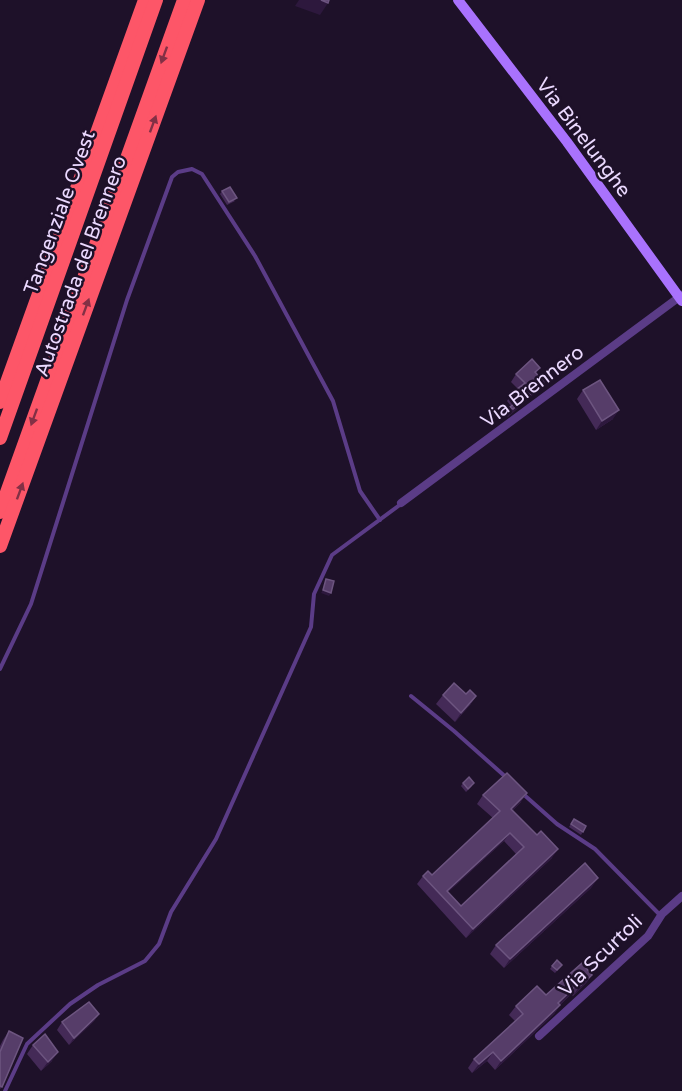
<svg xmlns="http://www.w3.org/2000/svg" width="682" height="1091" viewBox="0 0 682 1091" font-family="'Varela Round',sans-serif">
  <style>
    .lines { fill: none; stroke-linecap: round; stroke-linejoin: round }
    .lane { stroke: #5b3c87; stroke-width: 4 }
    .street { stroke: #5b3c87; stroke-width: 8 }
    .secondary { stroke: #a972fd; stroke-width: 10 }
    .highway { stroke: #fd5668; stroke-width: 14 }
    .wall { fill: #442a57; fill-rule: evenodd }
    .shaded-wall { fill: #2d183d }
    .building { fill: #563d69; stroke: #6d5580; stroke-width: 1.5; fill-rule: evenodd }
    .oneway { fill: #823045 }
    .labels { text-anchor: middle; stroke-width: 5; stroke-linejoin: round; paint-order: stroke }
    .street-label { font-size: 20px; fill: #ebd9ff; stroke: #1e1129 }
  </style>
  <rect width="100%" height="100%" fill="#1e1129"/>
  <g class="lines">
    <g class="lane">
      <polyline points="0,669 31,604 127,300 172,177 178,172 192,169 202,174 255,256 333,401 360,491 380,520"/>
      <polyline points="411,696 454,731 508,779"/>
      <polyline points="522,793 557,824 595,849 661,916"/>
      <polyline points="5,1091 27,1044 70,1004 98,985 145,961 159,944 171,912 216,839 311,627 314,594 332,555 401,504"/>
    </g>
    <g class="street">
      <polyline points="401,503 682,295"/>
      <polyline points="539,1036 648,936 662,914 682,896"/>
    </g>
    <polyline class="secondary" points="458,0 567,142 682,301"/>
    <g class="highway">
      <polyline points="0,402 145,0"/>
      <polyline points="0,438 156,0"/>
      <polyline points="0,512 184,0"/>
      <polyline points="0,546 198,0"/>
    </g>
  </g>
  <g class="wall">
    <polygon points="222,191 235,201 227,205 220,194"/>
    <polygon points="540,368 536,373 539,389 508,417 505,414 511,406 507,401 512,393 518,389 511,382 516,374"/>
    <polygon points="583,390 613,419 596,430 577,399"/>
    <polygon points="466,694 476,696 470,705 455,722 436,704 443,695"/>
    <polygon points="463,783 472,786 466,792 461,786"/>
    <path d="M483 795 521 802 512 811 552 858 466 938 417 884 423 876 432 875 493 818 477 804ZM504 841 516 854 461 906 448 892Z"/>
    <polygon points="574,819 586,826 581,835 569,827"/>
    <polygon points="592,887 504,968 490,954 496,945"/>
    <polygon points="562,965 555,973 550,969 552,966"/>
    <polygon points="592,975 586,983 573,996 571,994 560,1005 554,1014 495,1070 487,1061 472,1073 468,1068 474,1059 515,1021 509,1015 516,1006 546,995"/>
    <polygon points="99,1014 94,1021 69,1045 57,1030 62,1022"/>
    <polygon points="9,1031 2,1087 0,1089 0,1046 3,1040"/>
    <polygon points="33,1045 52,1061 41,1071 27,1054"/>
  </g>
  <g class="shaded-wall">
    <polygon points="299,0 321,0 328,3 320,15 295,6"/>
    <polygon points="544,382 539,389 508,417 513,409"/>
    <polygon points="619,410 613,419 596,430 602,421"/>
    <polygon points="323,590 331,593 329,596 321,593"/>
    <polygon points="476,696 470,705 455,722 461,713"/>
    <polygon points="527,793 521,802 505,818 511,809"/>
    <polygon points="510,833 504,841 443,897 447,891"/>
    <polygon points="558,849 552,858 466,938 473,929"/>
    <polygon points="598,878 592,887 504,968 510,959"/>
    <polygon points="592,975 586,983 573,996 579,987"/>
    <polygon points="577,985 571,994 552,1012 558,1003"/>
    <polygon points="560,1005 554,1014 495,1070 501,1061"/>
    <polygon points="99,1014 94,1021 69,1045 74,1038"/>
    <polygon points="58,1052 52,1061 41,1071 48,1062"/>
    <polygon points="493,1052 487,1061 472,1073 479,1064"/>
  </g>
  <g class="building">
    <polygon points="321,0 329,0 328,3"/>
    <polygon points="230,187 237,198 229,202 222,191"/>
    <polygon points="532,359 540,368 535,372 544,382 513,409 510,407 518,401 512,393 525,383 516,374"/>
    <polygon points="600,380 619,410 602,421 583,390"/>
    <polygon points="326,579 334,581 331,593 323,590"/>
    <polygon points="454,683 466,694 470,690 476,696 461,713 443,695"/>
    <path d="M507 773 527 793 511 809 537 835 541 831 558 849 473 929 423 876 428 871 432 875 500 811 483 795ZM510 833 524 847 461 906 447 891Z"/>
    <polygon points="469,777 474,783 468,789 463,783"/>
    <polygon points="574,819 586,826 583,832 571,824"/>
    <polygon points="585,863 598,878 510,959 496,945"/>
    <polygon points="557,960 562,965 557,970 552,966"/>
    <polygon points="582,963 592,975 579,987 577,985 558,1003 560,1005 501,1061 493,1052 479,1064 474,1059 523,1014 516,1006 537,986 546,995"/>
    <polygon points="89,1002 99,1014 74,1038 62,1022"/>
    <polygon points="9,1031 23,1038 2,1087 0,1086 0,1052"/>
    <polygon points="45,1034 58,1052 48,1062 33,1045"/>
  </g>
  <defs><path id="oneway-solid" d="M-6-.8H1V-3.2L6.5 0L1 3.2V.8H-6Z" transform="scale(1.5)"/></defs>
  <g class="oneway">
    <use href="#oneway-solid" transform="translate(164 55) rotate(110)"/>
    <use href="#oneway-solid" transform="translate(153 124) rotate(-70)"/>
    <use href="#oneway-solid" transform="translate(86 307) rotate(-70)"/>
    <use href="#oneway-solid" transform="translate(34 417) rotate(110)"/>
    <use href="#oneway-solid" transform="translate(20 491) rotate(-70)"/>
  </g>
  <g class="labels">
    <g class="street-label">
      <text transform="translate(584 137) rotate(53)" y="7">Via Binelunghe</text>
      <text transform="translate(59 212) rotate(-70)" y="7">Tangenziale Ovest</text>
      <text transform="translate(80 266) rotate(-70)" y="7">Autostrada del Brennero</text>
      <text transform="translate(532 386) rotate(-37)" y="7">Via Brennero</text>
      <text transform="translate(600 955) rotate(-44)" y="7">Via Scurtoli</text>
    </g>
  </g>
</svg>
